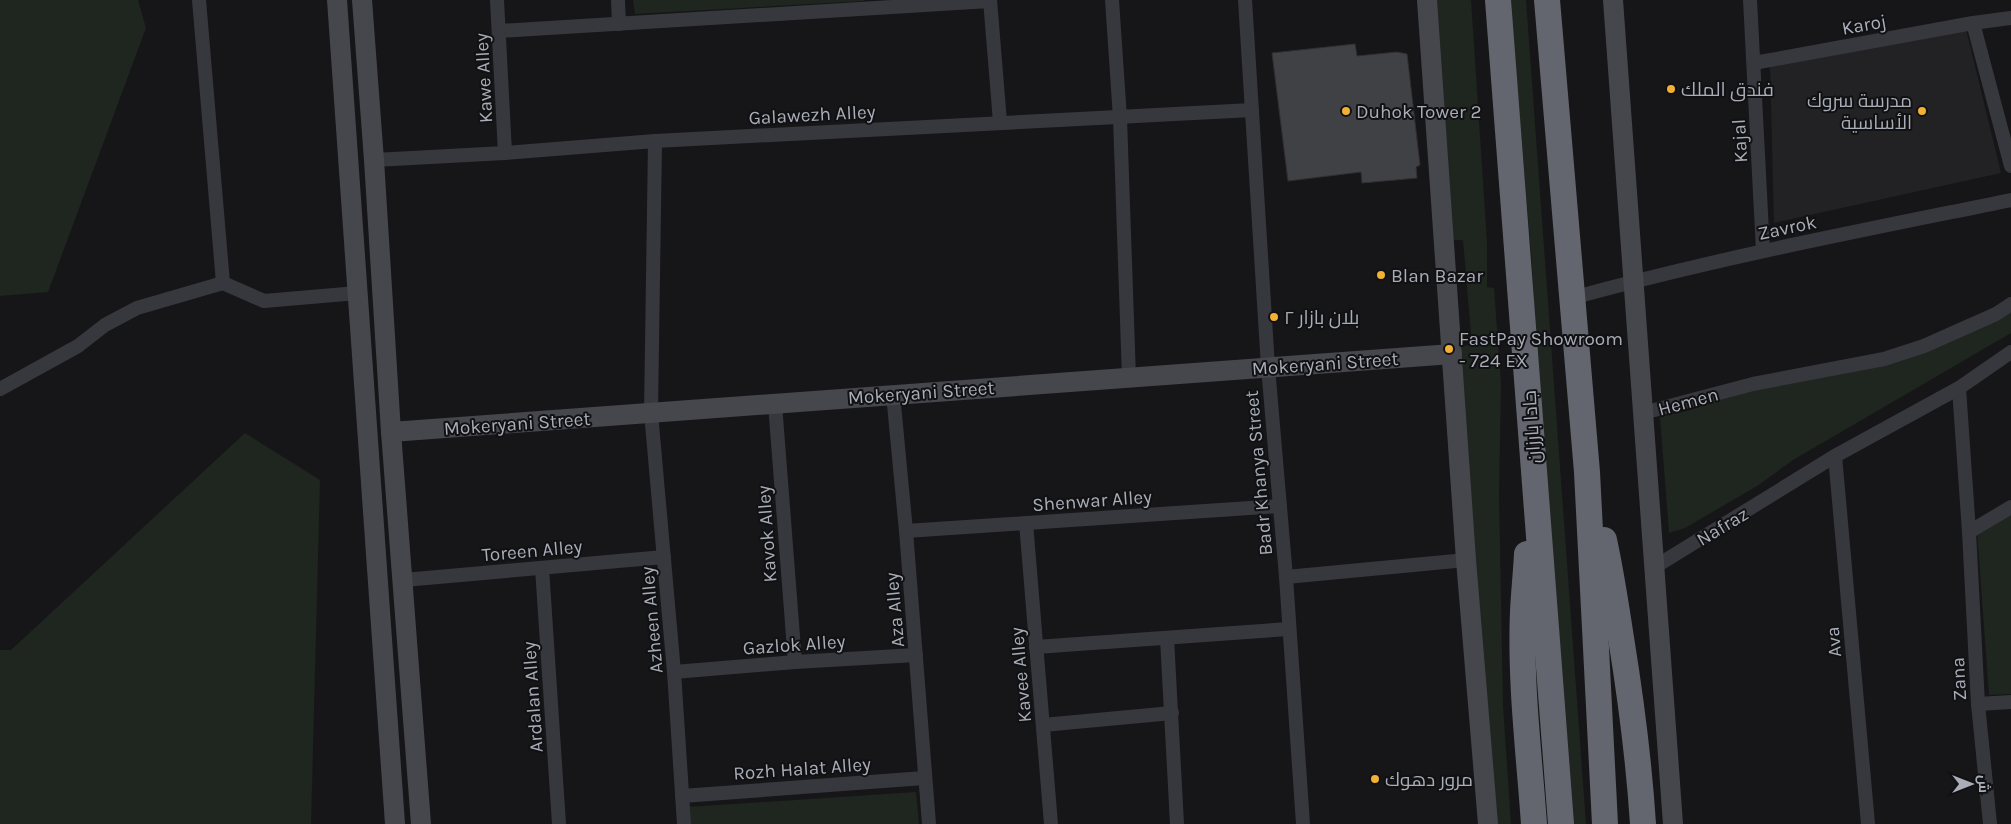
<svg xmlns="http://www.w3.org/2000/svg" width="2011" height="824" viewBox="0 0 2011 824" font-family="Karla,Cairo,sans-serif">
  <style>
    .built { fill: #222225 }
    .green { fill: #1e261f }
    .building { fill: #404145; stroke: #303034 }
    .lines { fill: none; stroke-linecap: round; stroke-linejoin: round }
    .street { stroke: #37383d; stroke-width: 14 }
    .secondary { stroke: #45474d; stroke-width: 20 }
    .highway { stroke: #63666e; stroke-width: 26 }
    .poi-dot { fill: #f2b134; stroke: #111113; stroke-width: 2 }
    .labels { text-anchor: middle; stroke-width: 4; stroke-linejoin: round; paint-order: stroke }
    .street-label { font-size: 19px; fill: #a8adb8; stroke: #111113 }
    .poi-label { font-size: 19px; fill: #a8adb8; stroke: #111113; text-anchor: start }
  </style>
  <rect width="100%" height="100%" fill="#161618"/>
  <polygon class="built" points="1966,29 2001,173 1774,223 1770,64"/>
  <g class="green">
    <polygon points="0,0 138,0 146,28 48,292 0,296"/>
    <polygon points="633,0 864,0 864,1 635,14"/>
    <polygon points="1433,0 1471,0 1487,243 1487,287 1494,288 1501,384 1499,494 1503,706 1511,824 1495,824 1458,346 1472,345 1463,240 1449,240"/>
    <polygon points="1510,0 1526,0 1586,824 1571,824 1539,404 1532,265"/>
    <polygon points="2011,306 2011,333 1793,460 1757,486 1685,528 1669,533 1660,417 1690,410 1757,387 1867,366"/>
    <polygon points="245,433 320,480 311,824 0,824 0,650 11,650"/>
    <polygon points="2011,512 2011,694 1989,695 1977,531"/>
    <polygon points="916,792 919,824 689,824 688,807"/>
  </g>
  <polygon class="building" points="1355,44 1357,56 1397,52 1407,54 1420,165 1416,167 1417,178 1362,183 1361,172 1288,181 1272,53"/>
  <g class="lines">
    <g class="street">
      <polyline points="199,0 223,283 264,301 357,293"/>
      <polyline points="497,0 505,153"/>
      <polyline points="618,0 619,24"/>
      <polyline points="990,0 1000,122"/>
      <polyline points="1112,0 1120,118 1129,378"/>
      <polyline points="1245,0 1268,367 1286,577 1303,824"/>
      <polyline points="1750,0 1763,251"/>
      <polyline points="1973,23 2011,166"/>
      <polyline points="499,31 990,1"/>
      <polyline points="1754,63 1973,23 2011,18"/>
      <polyline points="655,141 651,413 674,672 684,824"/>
      <polyline points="374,160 505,153 655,141 1252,110"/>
      <path d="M1572 298C1717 258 1864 230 2011 200"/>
      <polyline points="1959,388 1969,532 1978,704 1990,824"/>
      <polyline points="0,389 78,346 105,325 137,308 223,283"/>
      <polyline points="893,394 906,531 929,824"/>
      <polyline points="775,404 795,662"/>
      <polyline points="1643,413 1753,384 1884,359 1924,346 1996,314 2011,304"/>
      <polyline points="1835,456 1868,824"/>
      <polyline points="1026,523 1051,824"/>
      <polyline points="906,531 1280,506"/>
      <polyline points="1969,532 2011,507"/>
      <polyline points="542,568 559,824"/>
      <polyline points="1653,568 1835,456 1959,388 2011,352"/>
      <polyline points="1286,577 1466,560"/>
      <polyline points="404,580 664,557"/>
      <polyline points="1167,638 1177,824"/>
      <polyline points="1036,647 1289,629"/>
      <polyline points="674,672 795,662 916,655"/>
      <polyline points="1978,704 2011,702"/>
      <polyline points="1043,725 1172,713"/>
      <polyline points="682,796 924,778"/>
    </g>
    <g class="secondary">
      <polyline points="337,0 395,824"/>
      <polyline points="362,0 374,160 391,432 421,824"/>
      <polyline points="1427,0 1466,560 1488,824"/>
      <polyline points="1613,0 1673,824"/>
      <polyline points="391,432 1452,354"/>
    </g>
    <g class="highway">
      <polyline points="1498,0 1561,824"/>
      <polyline points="1547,0 1587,472 1605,824"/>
      <path d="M1604 540C1611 572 1616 605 1621 638 1631 700 1639 762 1643 824"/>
      <path d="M1527 554C1526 573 1524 592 1523 611 1520 682 1529 753 1534 824"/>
    </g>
  </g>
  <g class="poi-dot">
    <circle cx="1671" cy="89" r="5"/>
    <circle cx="1346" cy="111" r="5"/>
    <circle cx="1922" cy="111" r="5"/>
    <circle cx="1381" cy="275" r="5"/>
    <circle cx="1274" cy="317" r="5"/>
    <circle cx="1449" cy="349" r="5"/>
    <circle cx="1375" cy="779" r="5"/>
  </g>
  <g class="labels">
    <g class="street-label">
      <text transform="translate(1864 24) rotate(-10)" y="7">Karoj</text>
      <text transform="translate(483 78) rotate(-93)" y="7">Kawe Alley</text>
      <text transform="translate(812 114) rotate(-3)" y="7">Galawezh Alley</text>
      <text transform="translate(1739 141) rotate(-93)" y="7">Kajal</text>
      <text transform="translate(1787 227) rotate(-12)" y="7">Zavrok</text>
      <text transform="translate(1325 363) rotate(-4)" y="7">Mokeryani Street</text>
      <text transform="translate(921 392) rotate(-4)" y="7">Mokeryani Street</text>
      <text transform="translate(1688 401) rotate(-15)" y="7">Hemen</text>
      <text transform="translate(517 423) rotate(-4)" y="7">Mokeryani Street</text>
      <text transform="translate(1531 427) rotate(-94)" y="7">جادا بارزان</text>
      <text transform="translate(1258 473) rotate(-95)" y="7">Badr Khanya Street</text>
      <text transform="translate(1092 500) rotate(-4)" y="7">Shenwar Alley</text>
      <text transform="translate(1722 526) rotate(-31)" y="7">Nafraz</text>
      <text transform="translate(766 534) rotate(-94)" y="7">Kavok Alley</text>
      <text transform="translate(532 550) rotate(-5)" y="7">Toreen Alley</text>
      <text transform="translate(894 610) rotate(-95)" y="7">Aza Alley</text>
      <text transform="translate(651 620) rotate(-95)" y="7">Azheen Alley</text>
      <text transform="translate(1833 642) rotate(-95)" y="7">Ava</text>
      <text transform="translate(794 644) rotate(-4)" y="7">Gazlok Alley</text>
      <text transform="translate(1020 675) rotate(-95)" y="7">Kavee Alley</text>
      <text transform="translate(1958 679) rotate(-93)" y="7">Zana</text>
      <text transform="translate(532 697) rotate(-94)" y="7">Ardalan Alley</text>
      <text transform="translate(802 768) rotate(-4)" y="7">Rozh Halat Alley</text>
    </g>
    <g class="poi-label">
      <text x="1681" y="96">فندق الملك</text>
      <text x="1912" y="107" text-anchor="end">مدرسة سروك<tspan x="1912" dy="22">الأساسية</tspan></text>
      <text x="1356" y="118">Duhok Tower 2</text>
      <text x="1391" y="282">Blan Bazar</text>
      <text x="1284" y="324">بلان بازار ٢</text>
      <text x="1459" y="345">FastPay Showroom<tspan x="1459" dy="22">- 724 EX</tspan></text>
      <text x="1385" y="786">مرور دهوك</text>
    </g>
  </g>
  <g transform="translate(1971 784) rotate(90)" stroke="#111113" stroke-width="4" paint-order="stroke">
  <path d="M0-4L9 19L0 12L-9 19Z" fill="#a8adb8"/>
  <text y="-8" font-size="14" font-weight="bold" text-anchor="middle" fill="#a8adb8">ش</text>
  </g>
</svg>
